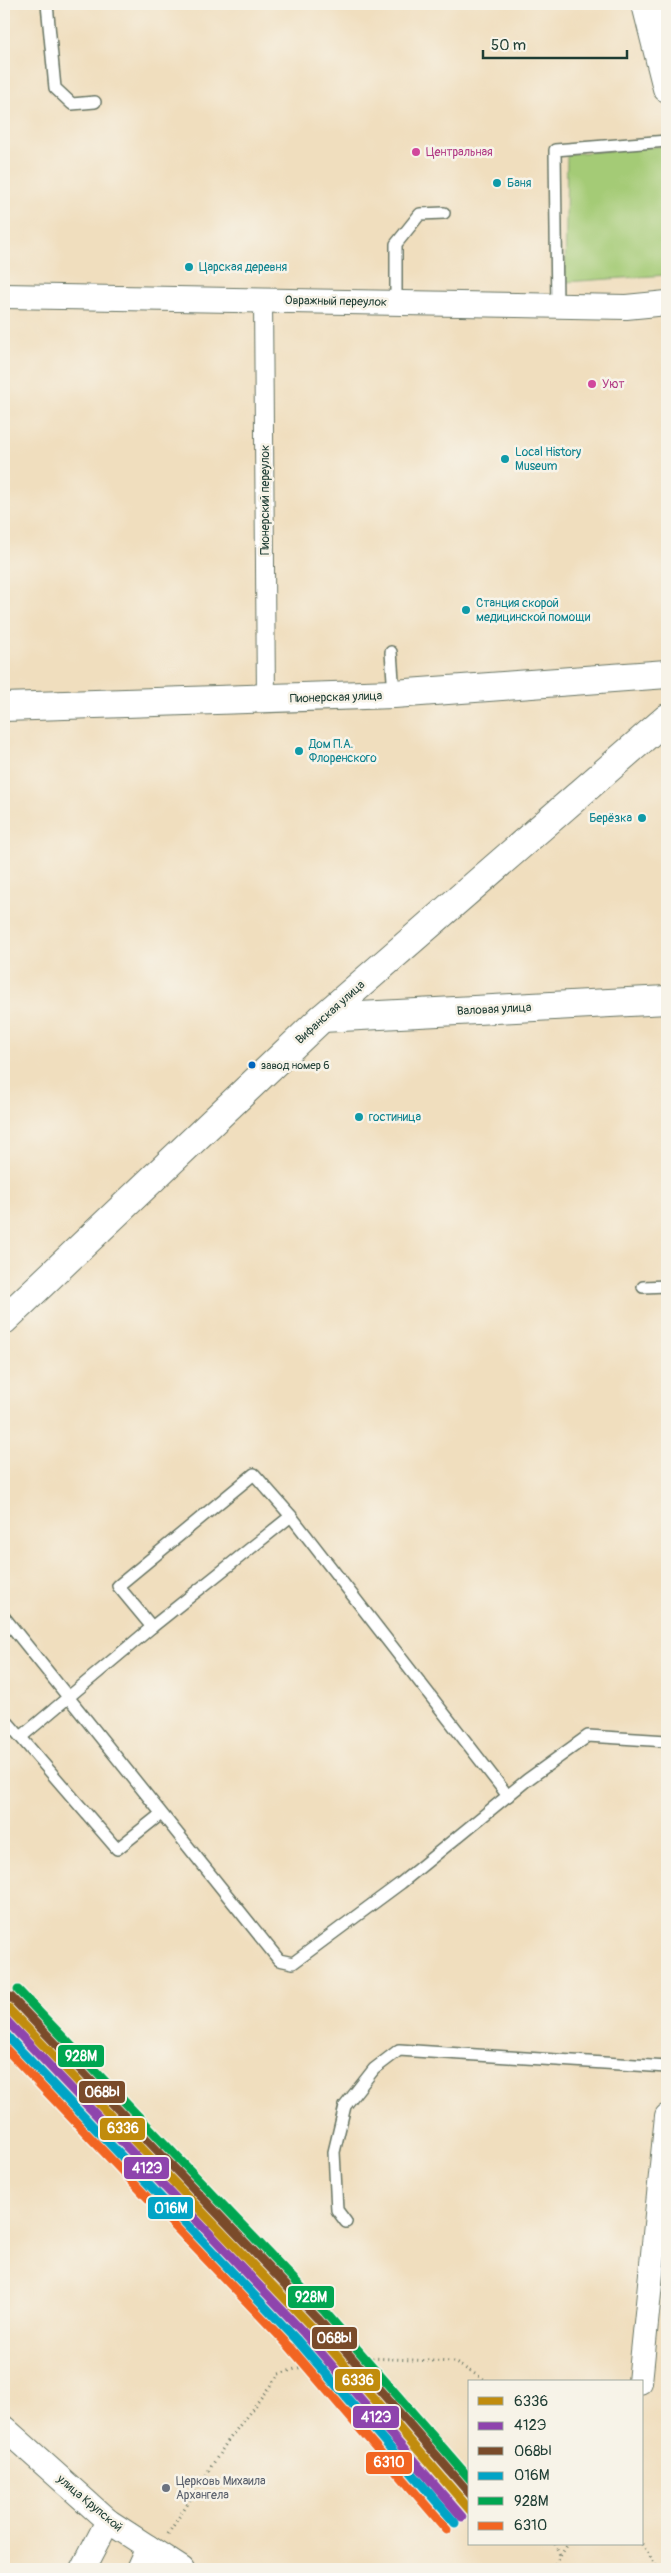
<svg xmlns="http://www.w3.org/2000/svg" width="671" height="2573" viewBox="0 0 671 2573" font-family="Pangolin,sans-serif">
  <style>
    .green { fill: #a4cb76; stroke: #628455 }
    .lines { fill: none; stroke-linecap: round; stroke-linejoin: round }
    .service-casing { stroke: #687564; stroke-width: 14 }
    .pedestrian-casing { stroke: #687564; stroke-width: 20 }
    .minor-casing { stroke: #687564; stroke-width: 26 }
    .tertiary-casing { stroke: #687564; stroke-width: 30 }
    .secondary-casing { stroke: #687564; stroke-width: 30 }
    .path { stroke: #687564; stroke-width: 3; stroke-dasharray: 1 4; stroke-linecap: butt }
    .service { stroke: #fff; stroke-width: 11 }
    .pedestrian { stroke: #fff; stroke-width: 18 }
    .minor { stroke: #fff; stroke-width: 24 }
    .tertiary { stroke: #fff; stroke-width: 28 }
    .secondary { stroke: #fff; stroke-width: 28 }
    .rail-1-casing { stroke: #f7f3e8; stroke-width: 12 }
    .rail-2-casing { stroke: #f7f3e8; stroke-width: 12 }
    .rail-3-casing { stroke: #f7f3e8; stroke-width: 12 }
    .rail-4-casing { stroke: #f7f3e8; stroke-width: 12 }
    .rail-5-casing { stroke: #f7f3e8; stroke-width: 12 }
    .rail-6-casing { stroke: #f7f3e8; stroke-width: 12 }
    .rail-1 { stroke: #c18c0d; stroke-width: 9 }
    .rail-2 { stroke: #8e44ad; stroke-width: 9 }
    .rail-3 { stroke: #7a4b2a; stroke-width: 9 }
    .rail-4 { stroke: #02a4c6; stroke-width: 9 }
    .rail-5 { stroke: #00a651; stroke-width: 9 }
    .rail-6 { stroke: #f26522; stroke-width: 9 }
    .hotel-dot { fill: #d1479c; stroke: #f7f3e8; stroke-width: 2 }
    .culture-dot { fill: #0f9aa8; stroke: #f7f3e8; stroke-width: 2 }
    .bus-dot { fill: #0065bd; stroke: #f7f3e8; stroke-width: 2 }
    .worship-dot { fill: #6b7280; stroke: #f7f3e8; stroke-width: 2 }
    .labels { text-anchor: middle; stroke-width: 5; stroke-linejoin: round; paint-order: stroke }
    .bus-label { font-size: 11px; fill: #1f3d34; stroke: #f7f3e8; text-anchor: start }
    .hotel-label { font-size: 12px; fill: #b23c85; stroke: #f7f3e8; text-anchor: start }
    .culture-label { font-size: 12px; fill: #0d838f; stroke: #f7f3e8; text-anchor: start }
    .street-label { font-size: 12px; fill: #1f3d34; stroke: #f7f3e8 }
    .worship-label { font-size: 12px; fill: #5b616d; stroke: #f7f3e8; text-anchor: start }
    .line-badge { stroke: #f7f3e8; stroke-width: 2 }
    .badge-label { font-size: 14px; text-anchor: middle; font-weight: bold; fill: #fff }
  </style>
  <rect width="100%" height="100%" fill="#f7f3e8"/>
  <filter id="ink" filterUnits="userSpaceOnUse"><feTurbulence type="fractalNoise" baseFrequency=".02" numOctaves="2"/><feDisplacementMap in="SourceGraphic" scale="10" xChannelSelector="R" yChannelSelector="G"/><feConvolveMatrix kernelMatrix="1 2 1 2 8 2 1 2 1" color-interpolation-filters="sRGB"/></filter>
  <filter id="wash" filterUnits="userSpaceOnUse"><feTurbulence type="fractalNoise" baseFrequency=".0096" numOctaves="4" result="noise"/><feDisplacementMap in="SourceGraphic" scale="20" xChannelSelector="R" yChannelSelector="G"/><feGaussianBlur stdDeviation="1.12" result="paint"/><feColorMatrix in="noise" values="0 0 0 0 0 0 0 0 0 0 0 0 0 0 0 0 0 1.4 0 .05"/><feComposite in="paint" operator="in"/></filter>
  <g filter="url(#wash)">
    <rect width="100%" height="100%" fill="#f0debe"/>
    <polygon class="green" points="665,146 667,160 667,275 565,282 567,154"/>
  </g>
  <g filter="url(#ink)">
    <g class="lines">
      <defs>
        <g id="service">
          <polyline points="47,4 55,88 72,104 95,102"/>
          <polyline points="396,302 396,244 420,214 444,213"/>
          <polyline points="557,306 555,150 667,141"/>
          <polyline points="391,652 394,694"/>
          <polyline points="643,1287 667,1286"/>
          <polyline points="4,1617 279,1960 293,1963 401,1883 527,1780 588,1736 667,1741"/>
          <polyline points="152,1627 118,1586 254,1474 291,1516"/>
          <polyline points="4,1718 117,1849 161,1814"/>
          <polyline points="21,1737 152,1627 291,1516 508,1796"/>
          <polyline points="346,2222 337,2210 334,2152 345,2106 374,2069 399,2050 667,2067"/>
        </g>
        <polyline id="pedestrian" points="263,299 266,700"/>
        <g id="minor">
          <polyline points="4,296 626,307 667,303"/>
          <polyline points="640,2382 667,2116"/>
          <polyline points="4,2428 108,2521 182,2569"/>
          <polyline points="83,2569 108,2521"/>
          <polyline points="138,2569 148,2547"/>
        </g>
        <polyline id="tertiary" points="4,707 394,694 667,674"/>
        <g id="secondary">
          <polyline points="646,4 667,88"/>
          <polyline points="322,1018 667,1000"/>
          <polyline points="4,1320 322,1018 667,718"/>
        </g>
      </defs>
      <use href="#service" class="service-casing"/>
      <use href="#pedestrian" class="pedestrian-casing"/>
      <use href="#minor" class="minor-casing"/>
      <use href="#tertiary" class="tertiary-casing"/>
      <use href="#secondary" class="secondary-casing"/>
      <g class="path">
        <polyline points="664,110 667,121"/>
        <polyline points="168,2534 227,2442 279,2374 311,2364 370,2358 454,2362 489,2382"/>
        <polyline points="555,2544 560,2555"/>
        <polyline points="642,2544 658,2569"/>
        <polyline points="555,2564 568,2544"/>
      </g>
      <use href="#service" class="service"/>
      <use href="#pedestrian" class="pedestrian"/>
      <use href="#minor" class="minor"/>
      <use href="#tertiary" class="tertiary"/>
      <use href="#secondary" class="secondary"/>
      <defs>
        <polyline id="rail-1" points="4,2004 311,2326 470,2510"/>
        <polyline id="rail-2" points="4,2018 304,2333 462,2517"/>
        <polyline id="rail-3" points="11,1997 318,2319 470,2494"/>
        <polyline id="rail-4" points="4,2033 296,2339 455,2523"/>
        <polyline id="rail-5" points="18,1990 325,2312 470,2479"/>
        <polyline id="rail-6" points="4,2047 289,2346 447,2530"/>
      </defs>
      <use href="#rail-1" class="rail-1-casing"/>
      <use href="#rail-2" class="rail-2-casing"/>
      <use href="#rail-3" class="rail-3-casing"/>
      <use href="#rail-4" class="rail-4-casing"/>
      <use href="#rail-5" class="rail-5-casing"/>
      <use href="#rail-6" class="rail-6-casing"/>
      <use href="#rail-1" class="rail-1"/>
      <use href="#rail-2" class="rail-2"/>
      <use href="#rail-3" class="rail-3"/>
      <use href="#rail-4" class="rail-4"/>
      <use href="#rail-5" class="rail-5"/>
      <use href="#rail-6" class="rail-6"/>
    </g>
  </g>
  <g class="hotel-dot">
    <circle cx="416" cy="152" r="5"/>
    <circle cx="592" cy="384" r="5"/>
  </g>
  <g class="culture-dot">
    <circle cx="497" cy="183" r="5"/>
    <circle cx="189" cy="267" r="5"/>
    <circle cx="505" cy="459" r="5"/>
    <circle cx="466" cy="610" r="5"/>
    <circle cx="299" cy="751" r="5"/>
    <circle cx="642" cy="818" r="5"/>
    <circle cx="359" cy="1117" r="5"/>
  </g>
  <circle class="bus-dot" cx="252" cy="1065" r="4.5"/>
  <circle class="worship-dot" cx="166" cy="2488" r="5"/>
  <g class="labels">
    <g class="bus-label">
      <text x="261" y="1069">завод номер 6</text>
    </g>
    <g class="hotel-label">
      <text x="426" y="156">Центральная</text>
      <text x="602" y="388">Уют</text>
    </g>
    <g class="culture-label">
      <text x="507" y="187">Баня</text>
      <text x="199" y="271">Царская деревня</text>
      <text x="515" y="456">Local History<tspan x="515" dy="14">Museum</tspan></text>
      <text x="476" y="607">Станция скорой<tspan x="476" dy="14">медицинской помощи</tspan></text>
      <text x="309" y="748">Дом П.А.<tspan x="309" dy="14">Флоренского</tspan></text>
      <text x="632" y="822" text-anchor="end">Берёзка</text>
      <text x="369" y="1121">гостиница</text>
    </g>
    <g class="street-label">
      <text transform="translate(336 301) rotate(1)" y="4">Овражный переулок</text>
      <text transform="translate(265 500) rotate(-90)" y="4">Пионерский переулок</text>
      <text transform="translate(336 697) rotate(-2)" y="4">Пионерская улица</text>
      <text transform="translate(494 1009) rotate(-3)" y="4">Валовая улица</text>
      <text transform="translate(330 1012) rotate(-42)" y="4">Вифанская улица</text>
      <text transform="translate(90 2503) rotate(40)" y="4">улица Крупской</text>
    </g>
    <g class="worship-label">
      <text x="176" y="2485">Церковь Михаила<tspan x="176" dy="14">Архангела</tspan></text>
    </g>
  </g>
  <g class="line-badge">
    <rect x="57" y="2044" width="48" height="24" rx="5" fill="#00a651"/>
    <rect x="78" y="2080" width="48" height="24" rx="5" fill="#7a4b2a"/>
    <rect x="99" y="2117" width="47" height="24" rx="5" fill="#c18c0d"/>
    <rect x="123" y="2156" width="47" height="24" rx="5" fill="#8e44ad"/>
    <rect x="147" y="2196" width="47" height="24" rx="5" fill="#02a4c6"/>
    <rect x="287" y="2285" width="48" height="24" rx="5" fill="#00a651"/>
    <rect x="311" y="2326" width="47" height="24" rx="5" fill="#7a4b2a"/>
    <rect x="334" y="2368" width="47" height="24" rx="5" fill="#c18c0d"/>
    <rect x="352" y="2405" width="48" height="24" rx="5" fill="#8e44ad"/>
    <rect x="365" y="2451" width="48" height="24" rx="5" fill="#f26522"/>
  </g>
  <g class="badge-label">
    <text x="81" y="2061">928М</text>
    <text x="102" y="2097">068Ы</text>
    <text x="123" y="2133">6336</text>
    <text x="147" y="2173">412Э</text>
    <text x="171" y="2213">016М</text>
    <text x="311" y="2302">928М</text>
    <text x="334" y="2343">068Ы</text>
    <text x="358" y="2385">6336</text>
    <text x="376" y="2422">412Э</text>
    <text x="389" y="2467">6310</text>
  </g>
  <rect width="671" height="2573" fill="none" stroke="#f7f3e8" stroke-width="20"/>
  <rect x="468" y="2380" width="175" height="165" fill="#f7f3e8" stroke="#a1aaa0"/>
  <rect x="478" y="2397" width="25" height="8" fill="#c18c0d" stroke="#a1aaa0"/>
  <text x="514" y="2406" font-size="15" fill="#1f3d34">6336</text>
  <rect x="478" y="2422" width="25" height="8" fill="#8e44ad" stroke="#a1aaa0"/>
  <text x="514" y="2430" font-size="15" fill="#1f3d34">412Э</text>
  <rect x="478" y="2447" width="25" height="8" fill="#7a4b2a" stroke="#a1aaa0"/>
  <text x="514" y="2456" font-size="15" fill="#1f3d34">068Ы</text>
  <rect x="478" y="2472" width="25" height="8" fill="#02a4c6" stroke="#a1aaa0"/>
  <text x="514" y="2480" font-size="15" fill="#1f3d34">016М</text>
  <rect x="478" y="2497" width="25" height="8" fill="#00a651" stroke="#a1aaa0"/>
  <text x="514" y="2506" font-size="15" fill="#1f3d34">928М</text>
  <rect x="478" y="2522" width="25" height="8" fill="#f26522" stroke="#a1aaa0"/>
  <text x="514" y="2530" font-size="15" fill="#1f3d34">6310</text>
  <path d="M483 50v8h144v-8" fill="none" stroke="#1f3d34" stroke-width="2.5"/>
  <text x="491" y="50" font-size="15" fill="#1f3d34" stroke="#f7f3e8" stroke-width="4" paint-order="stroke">50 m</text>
</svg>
